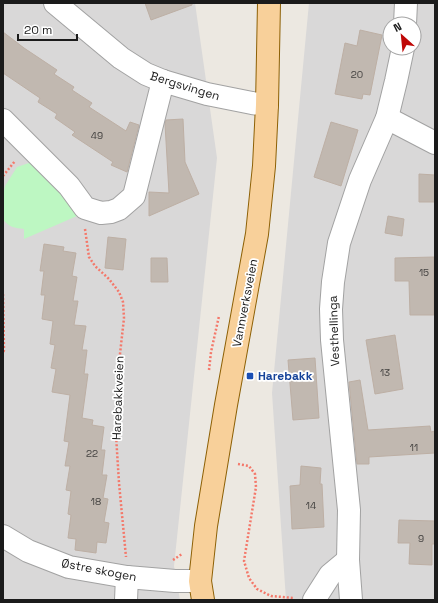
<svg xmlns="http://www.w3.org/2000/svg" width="438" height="603" viewBox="0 0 438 603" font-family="'Space Grotesk',sans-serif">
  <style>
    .residential { fill: #d9d8d8; fill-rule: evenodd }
    .park { fill: #bdf7c2 }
    .building { fill: #c1b8b0; stroke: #bdafa4 }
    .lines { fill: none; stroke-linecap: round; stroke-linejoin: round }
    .minor-casing { stroke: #a2a2a2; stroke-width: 24 }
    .major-casing { stroke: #8d6005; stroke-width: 24 }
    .path { stroke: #f4786a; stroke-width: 2.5; stroke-dasharray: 2 2; stroke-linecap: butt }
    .minor { stroke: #fff; stroke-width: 22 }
    .major { stroke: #f8d09a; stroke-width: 22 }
    .transit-dot { fill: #1a4fb4; stroke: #fff; stroke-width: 1.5 }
    .labels { text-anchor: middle; stroke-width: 3.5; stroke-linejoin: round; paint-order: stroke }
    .number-label { font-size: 10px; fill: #444240 }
    .street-label { font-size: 12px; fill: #1b1b1b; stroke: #fff }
    .transit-label { font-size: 12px; font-weight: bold; fill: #164399; stroke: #fff; text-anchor: start }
  </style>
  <rect width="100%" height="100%" fill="#ece8e1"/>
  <g class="residential">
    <polygon points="3,3 195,3 217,158 174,566 180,600 3,600"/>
    <path d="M309 3H435V600H286L272 393ZM390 24H414V48H390Z"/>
  </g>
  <path class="park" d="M29 163 42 167 73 201 77 216 24 239V229C15 228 8 227 3 219V196L5 186 17 167Z"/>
  <g class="building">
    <polygon points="145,3 192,3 192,5 151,20"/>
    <polygon points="360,30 382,35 370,95 363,94 362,99 335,94 345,43 357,46"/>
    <polygon points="3,32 24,48 57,70 54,74 74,87 72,90 92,103 89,107 126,131 130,122 139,125 127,172 111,165 113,162 72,135 75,132 55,118 57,114 38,102 40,98 3,73"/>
    <polygon points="183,119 185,162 199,194 149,216 149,192 169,193 165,124 166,120"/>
    <polygon points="331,122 358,130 341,186 314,177"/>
    <polygon points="419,174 435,175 435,202 419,202"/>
    <polygon points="388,216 404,219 402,236 385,233"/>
    <polygon points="108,237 126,239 123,270 105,268"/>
    <polygon points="44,244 64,247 63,251 76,253 72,276 77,277 73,301 78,301 74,325 86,326 82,350 87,350 84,374 88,374 82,418 93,420 92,425 104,427 101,450 105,450 102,475 107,475 103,498 108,499 104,522 109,523 106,543 97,542 96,553 75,550 76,539 68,538 71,515 68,514 71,491 66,490 70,466 65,466 69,442 64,441 70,395 52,392 56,369 51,368 55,345 50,344 53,321 42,319 45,295 41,295 44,271 40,271"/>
    <polygon points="434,257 434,315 410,315 409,281 395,281 395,258"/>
    <polygon points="151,258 167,258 168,282 151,282"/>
    <polygon points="395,335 403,389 375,394 366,340"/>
    <polygon points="315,358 319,418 293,420 288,360"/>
    <polygon points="360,380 368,430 430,426 431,432 435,431 435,453 369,457 369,464 357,464 349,382"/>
    <polygon points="301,466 321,468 320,484 322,484 324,527 292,529 290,486 300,485"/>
    <polygon points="399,520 435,521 435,544 432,544 432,565 409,564 410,543 398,543"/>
  </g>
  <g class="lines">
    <defs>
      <g id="minor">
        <polyline points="55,3 121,58 146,74 163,81 207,94 252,103 267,105"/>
        <polyline points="405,24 406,3"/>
        <polyline points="387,118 435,143"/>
        <polyline points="3,120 69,186 85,208 101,213 111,212 119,209 134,196 163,81"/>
        <polyline points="3,536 28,551 69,567 127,577 175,581 200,581"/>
        <polyline points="126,600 127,577"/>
        <polyline points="314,600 330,575 348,560"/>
        <polyline points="351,600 348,560 349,510 332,340 331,309 333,282 339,243 360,180 387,118 396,81 403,48"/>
      </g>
      <polyline id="major" points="203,600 200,581 206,526 226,405 257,234 264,166 267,105 269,3"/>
    </defs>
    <use href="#minor" class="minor-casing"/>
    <use href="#major" class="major-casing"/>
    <g class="path">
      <polyline points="3,176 15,161"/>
      <polyline points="85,229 89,257 95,266 109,279 119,292 123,302 124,318 120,354 116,435 119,483 126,557"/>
      <polyline points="3,294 4,350 3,354"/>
      <polyline points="209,370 211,352 219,316"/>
      <polyline points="238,464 249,466 255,474 256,487 244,561 249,578 257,589 271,596 294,598"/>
      <polyline points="173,560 182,554"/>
    </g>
    <use href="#minor" class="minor"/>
    <use href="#major" class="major"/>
  </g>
  <rect class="transit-dot" x="246" y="372" width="8" height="8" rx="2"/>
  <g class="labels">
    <g class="number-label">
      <text x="357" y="78">20</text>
      <text x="97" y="139">49</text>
      <text x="424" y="276">15</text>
      <text x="385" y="376">13</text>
      <text x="414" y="451">11</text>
      <text x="92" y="457">22</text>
      <text x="96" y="505">18</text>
      <text x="311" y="509">14</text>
      <text x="421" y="542">9</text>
    </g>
    <g class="street-label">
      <text transform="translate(185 86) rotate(17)" y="4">Bergsvingen</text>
      <text transform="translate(245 303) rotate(-79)" y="4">Vannverksveien</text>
      <text transform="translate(334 331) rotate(-92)" y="4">Vesthellinga</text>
      <text transform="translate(118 398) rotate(-88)" y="4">Harebakkveien</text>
      <text transform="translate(99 570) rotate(11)" y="4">Østre skogen</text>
    </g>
    <g class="transit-label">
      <text x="258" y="380">Harebakk</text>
    </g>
  </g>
  <rect width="438" height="603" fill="none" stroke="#1b1b1b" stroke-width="8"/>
  <g transform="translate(402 36) rotate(333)"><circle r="19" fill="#ffffff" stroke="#a4a4a4"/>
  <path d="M0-3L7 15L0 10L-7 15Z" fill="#bf0807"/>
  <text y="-6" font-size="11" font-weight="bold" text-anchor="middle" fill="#1b1b1b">N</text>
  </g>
  <path d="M18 34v6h59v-6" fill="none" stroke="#1b1b1b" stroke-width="2"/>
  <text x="24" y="34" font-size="12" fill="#1b1b1b" stroke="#ffffff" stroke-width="3" paint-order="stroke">20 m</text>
</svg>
